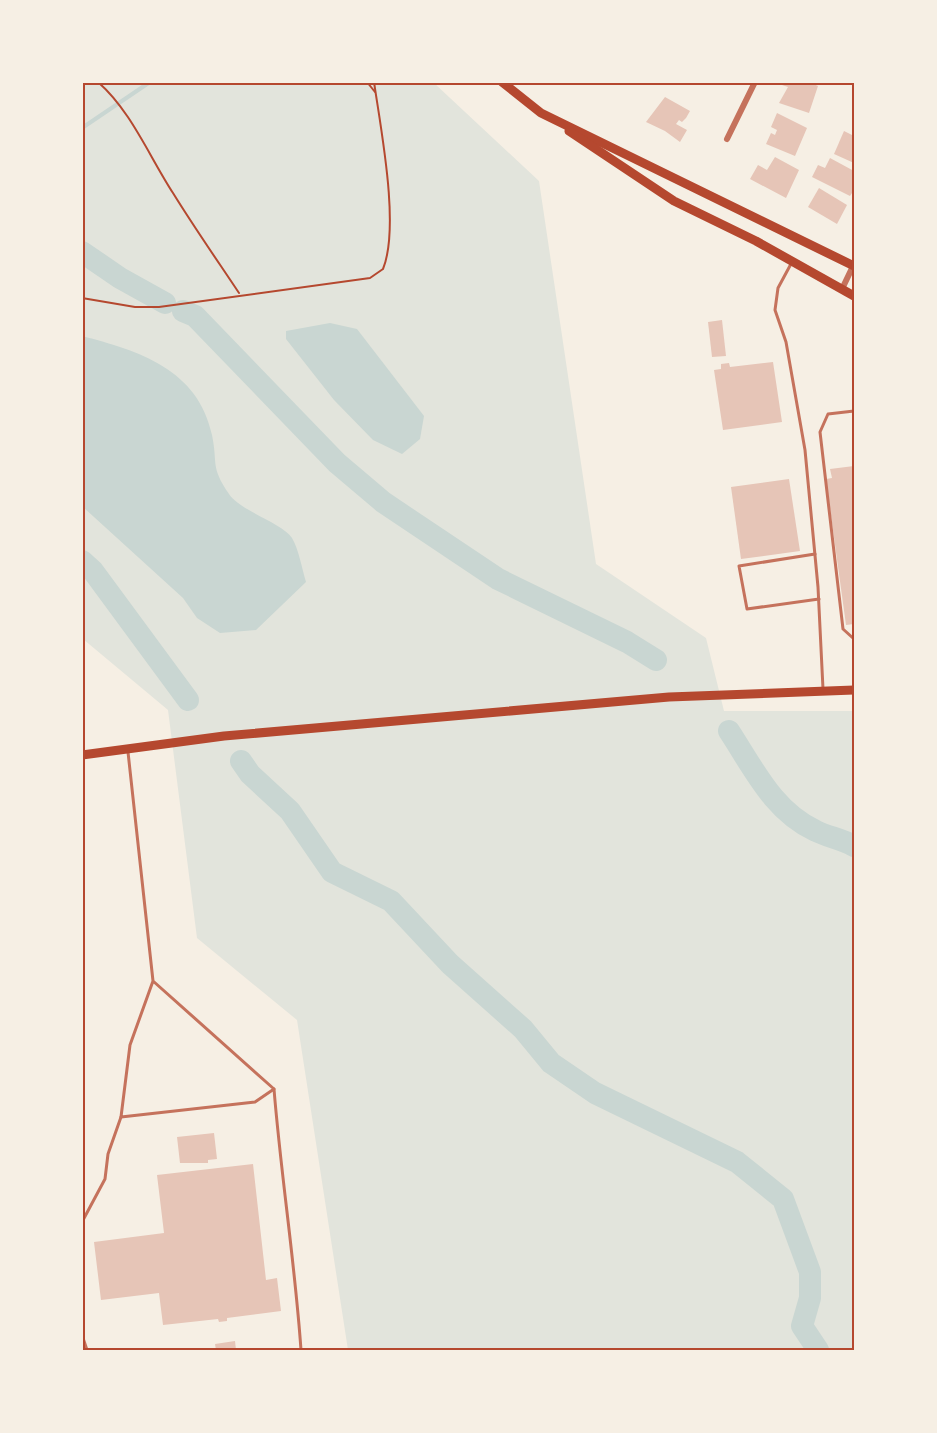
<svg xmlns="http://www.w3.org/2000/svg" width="937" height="1433" viewBox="0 0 937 1433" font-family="'Times New Roman',serif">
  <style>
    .green { fill: #e2e4dc }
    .water { fill: #c9d6d2 }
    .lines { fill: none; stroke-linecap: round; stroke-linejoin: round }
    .stream { stroke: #c9d6d2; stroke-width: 4 }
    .river { stroke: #c9d6d2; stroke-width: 22 }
    .building { fill: #e6c5b7 }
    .path { stroke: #b5482f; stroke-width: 2 }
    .service { stroke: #c5725c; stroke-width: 3 }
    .minor { stroke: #c5725c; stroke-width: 6 }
    .secondary { stroke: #b5482f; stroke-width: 9 }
    .neatline { fill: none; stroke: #b5482f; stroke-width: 2 }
  </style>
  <rect width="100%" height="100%" fill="#f6efe4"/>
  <polygon class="green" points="82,83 434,83 539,181 596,564 706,638 724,711 854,711 854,1350 348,1350 297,1020 197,938 168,710 83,639"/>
  <g class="water">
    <polygon points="330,323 357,329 424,416 420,439 402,454 373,440 334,400 286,339 286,331"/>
    <path d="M82 336C139 351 198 369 212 435 218 464 210 466 229 494 240 511 283 523 292 538 299 550 302 569 306 582L256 630 220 633 197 618 183 598 83 507Z"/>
  </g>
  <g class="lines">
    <polyline class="stream" points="82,128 150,82"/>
    <g class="river">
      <polyline points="82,252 120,278 165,303"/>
      <polyline points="183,311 195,316 337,463 383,502 498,579 627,642 656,660"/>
      <polyline points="82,561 93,571 188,700"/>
      <path d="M729 731C754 769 773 811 816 831 828 837 842 839 854 846"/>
      <polyline points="241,761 250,774 290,811 332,872 391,901 450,964 523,1029 551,1063 595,1093 737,1162 783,1199 810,1272 810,1298 802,1326 818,1350"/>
    </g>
  </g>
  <g class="building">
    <polygon points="783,82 809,82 818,86 809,113 779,103 788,87 782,85"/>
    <polygon points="665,97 690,111 686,118 682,122 679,120 676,124 687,130 680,142 665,131 646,122"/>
    <polygon points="777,113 807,128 795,156 766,144 771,133 775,135 777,130 771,127"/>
    <polygon points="844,131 854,136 854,163 834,154"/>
    <polygon points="775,157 799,170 786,198 750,179 758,165 767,170"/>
    <polygon points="830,158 854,171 854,190 850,196 812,177 818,165 825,168"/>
    <polygon points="819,188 847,205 837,224 808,207"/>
    <polygon points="722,320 726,356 712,357 708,322"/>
    <polygon points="773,362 782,422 723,430 714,370 721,369 721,364 729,363 730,367"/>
    <polygon points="854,466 854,624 846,625 826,479 832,478 830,469"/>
    <polygon points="789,479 800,551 741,559 731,487"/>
    <polygon points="214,1133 217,1159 208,1160 208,1163 180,1163 177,1137"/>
    <polygon points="253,1164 266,1280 277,1278 281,1311 227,1318 227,1321 219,1322 218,1319 163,1325 159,1293 101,1300 94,1242 164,1233 157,1175"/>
    <polygon points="235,1341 236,1350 216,1350 215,1344"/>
  </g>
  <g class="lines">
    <g class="path">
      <path d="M98 82C131 111 149 156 173 193 194 227 217 260 239 293"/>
      <polyline points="367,82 375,92"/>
      <path d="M82 298 135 307H159L370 278 383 269C400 227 381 130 374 82"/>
    </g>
    <g class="service">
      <polyline points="792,262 778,288 775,310 786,342 805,450 818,587 823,689"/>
      <polyline points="854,411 828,414 820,432 843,629 854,639"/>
      <polyline points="815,554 739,566 747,609 819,599"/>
      <polyline points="128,752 153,981 130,1045 121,1117 255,1102 274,1089 153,981"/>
      <path d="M274 1089C281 1176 295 1263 301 1350"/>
      <polyline points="82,1222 105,1179 108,1154 121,1117"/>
      <polyline points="82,1335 87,1350"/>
    </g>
    <g class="minor">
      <polyline points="727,139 755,82"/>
      <polyline points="842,289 854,264"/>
    </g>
    <g class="secondary">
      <polyline points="502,82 541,113 854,266"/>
      <polyline points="569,131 674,201 756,241 854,296"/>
      <polyline points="82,755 224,736 669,697 854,690"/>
    </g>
  </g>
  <rect width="937" height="1433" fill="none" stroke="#f6efe4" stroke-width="168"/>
  <rect x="84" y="84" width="769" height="1265" class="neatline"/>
</svg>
